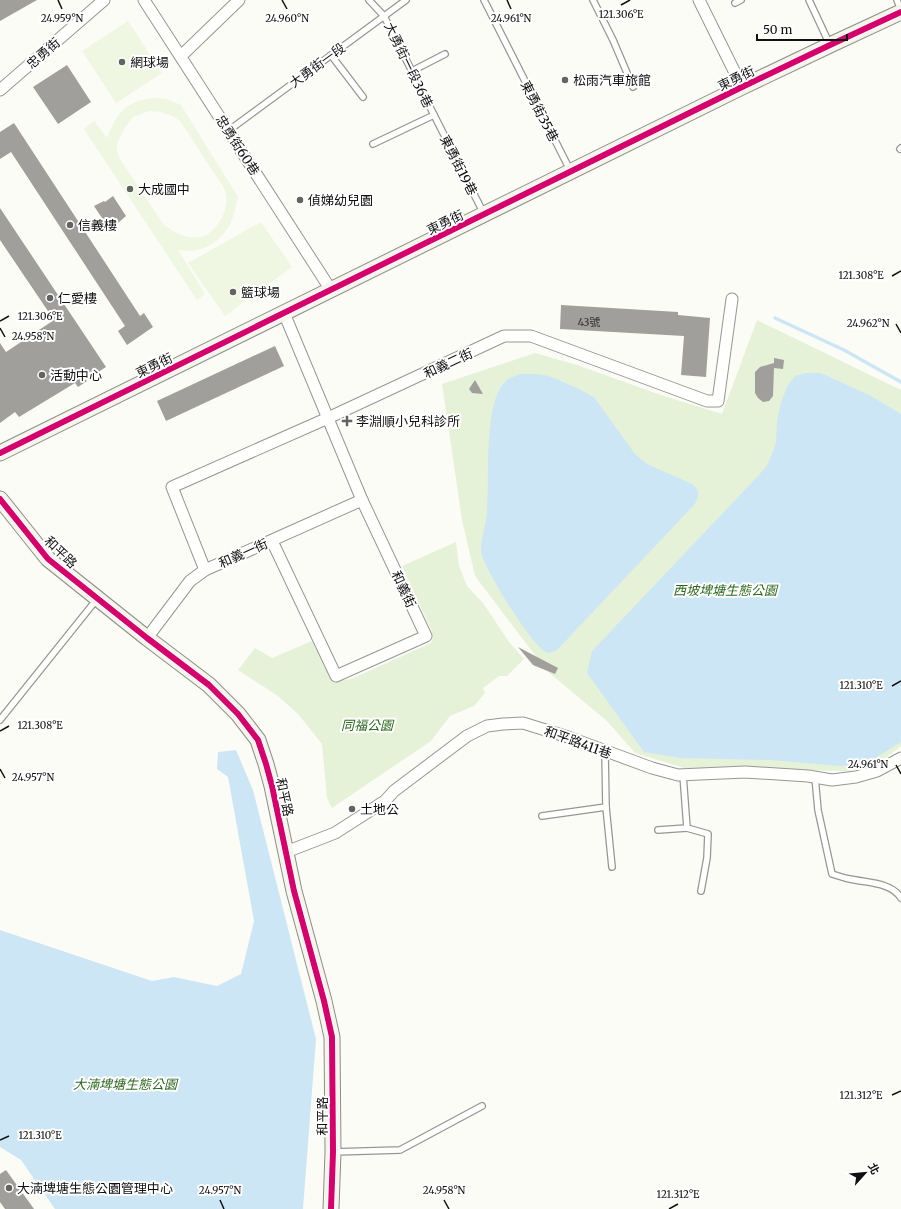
<svg xmlns="http://www.w3.org/2000/svg" width="901" height="1209" viewBox="0 0 901 1209" font-family="Merriweather,'Noto Sans TC',serif">
  <style>
    .green { fill: #e5f2d7 }
    .pitch { fill: #eff6e1; fill-rule: evenodd }
    .water { fill: #cde6f6 }
    .lines { fill: none; stroke-linecap: round; stroke-linejoin: round }
    .stream { stroke: #cde6f6; stroke-width: 3.5 }
    .building { fill: #a09f9c }
    .lane-casing { stroke: #969694; stroke-width: 8 }
    .street-casing { stroke: #969694; stroke-width: 13 }
    .secondary-casing { stroke: #8d8d8b; stroke-width: 17 }
    .lane { stroke: #fffffe; stroke-width: 5.5 }
    .street { stroke: #fffffe; stroke-width: 11 }
    .secondary { stroke: #f6f5eb; stroke-width: 15 }
    .cycleway-casing { stroke: #fff; stroke-width: 8 }
    .cycleway { stroke: #d6006c; stroke-width: 6 }
    .ticks { fill: none; stroke: #101010; stroke-width: 1.5 }
    .poi-dot { fill: #636361; stroke: #fff; stroke-width: 1.5 }
    .labels { text-anchor: middle; stroke-width: 4; stroke-linejoin: round; paint-order: stroke }
    .number-label { font-size: 11px; fill: #343433 }
    .street-label { font-size: 13px; fill: #101010; stroke: #fff }
    .poi-label { font-size: 13px; fill: #101010; stroke: #fff; text-anchor: start }
    .park-label { font-size: 13px; font-style: italic; fill: #2c6920; stroke: #fff }
    .ticks-label { font-size: 10px; text-anchor: middle; fill: #101010; stroke: #fff; stroke-width: 4; stroke-linejoin: round; paint-order: stroke }
  </style>
  <rect width="100%" height="100%" fill="#fcfcf7"/>
  <g class="green">
    <polygon points="757,320 901,390 901,746 879,763 848,771 684,768 635,753 607,721 547,671 475,576 462,520 442,384 535,353 577,365 658,394 722,414"/>
    <polygon points="456,542 459,566 467,586 483,603 509,642 524,659 507,676 499,676 483,688 485,693 474,706 450,716 431,741 332,808 327,798 322,744 298,714 278,696 238,670 255,648 272,658 312,641 325,668 335,681 351,679 431,643 433,637 431,629 402,566"/>
  </g>
  <g class="pitch">
    <polygon points="128,21 162,73 116,103 82,51"/>
    <path d="M155 98 166 99 181 105 238 197C236 205 234 216 230 224 222 239 208 250 190 251 186 251 182 250 178 250L205 294 197 300 84 129 94 121 107 138C117 113 126 100 155 98ZM149 111C161 111 170 114 180 121 191 137 201 153 212 170 216 176 222 183 225 190 231 205 220 228 206 235 192 242 176 234 164 225L120 159 117 151V144L126 126 133 117Z"/>
    <polygon points="261,222 292,267 225,316 188,263"/>
  </g>
  <g class="water">
    <polygon points="806,373 821,373 871,396 901,414 901,742 875,758 861,764 841,766 769,760 681,758 644,752 587,673 592,651 759,475 768,464 776,443 777,421 781,402 787,387 795,376"/>
    <path d="M521 374H536L549 376 575 387 594 397 635 454 647 464 692 484C701 491 699 497 694 505L557 650C553 652 550 654 546 652 532 646 482 566 481 551 481 538 486 524 487 512 490 481 483 403 505 382 509 377 516 376 521 374Z"/>
    <polygon points="236,750 253,790 316,1039 303,1209 55,1209 21,1160 0,1147 0,930 152,981 174,977 217,986 241,974 254,921 228,777 217,769 218,752"/>
  </g>
  <g class="lines">
    <polyline class="stream" points="775,318 844,350 901,382"/>
  </g>
  <g class="building">
    <polygon points="0,0 37,0 0,21"/>
    <polygon points="67,65 91,102 58,124 33,87"/>
    <polygon points="14,123 140,316 144,313 153,327 127,345 118,331 125,326 11,152 0,159 0,132"/>
    <polygon points="113,196 126,216 110,230 94,206 104,201 105,202"/>
    <polygon points="0,208 106,367 86,380 87,381 78,387 75,383 19,417 15,412 0,423 0,343 6,352 54,320 0,240"/>
    <polygon points="561,305 678,312 678,315 710,318 706,377 681,375 684,336 560,329"/>
    <polygon points="275,346 284,366 166,421 157,401"/>
    <polygon points="774,358 784,360 783,369 774,368 773,396 769,401 763,402 758,398 755,393 755,372 760,367 774,363"/>
    <polygon points="475,380 483,394 472,393 469,389"/>
    <polygon points="518,647 558,668 555,674 533,665"/>
    <polygon points="6,1170 34,1209 5,1209 0,1202 0,1174"/>
  </g>
  <g class="lines">
    <defs>
      <g id="lane">
        <polyline points="369,0 384,16 484,214"/>
        <polyline points="484,0 570,170"/>
        <polyline points="593,0 613,40 633,87"/>
        <polyline points="809,0 830,45"/>
        <polyline points="897,0 901,10"/>
        <polyline points="735,3 741,0"/>
        <polyline points="331,55 363,97"/>
        <polyline points="412,71 445,54"/>
        <polyline points="228,131 406,0"/>
        <polyline points="373,144 434,115"/>
        <polyline points="900,149 901,148"/>
        <polyline points="0,720 97,599"/>
        <polyline points="605,752 606,807 612,867"/>
        <polyline points="683,775 687,828 708,834 707,858 701,891"/>
        <path d="M815 777 818 810 832 874C838 876 844 878 850 879 867 883 891 882 901 898"/>
        <polyline points="542,816 606,807"/>
        <polyline points="658,830 687,828"/>
        <polyline points="333,1152 400,1150 482,1106"/>
      </g>
      <g id="street">
        <polyline points="144,0 331,290"/>
        <polyline points="699,0 742,87"/>
        <polyline points="181,56 239,0"/>
        <polyline points="0,90 104,0"/>
        <polyline points="272,541 336,676 426,636 362,500 284,313"/>
        <polyline points="205,570 172,487 328,418 504,336 531,336 707,401 718,401 732,299"/>
        <polyline points="147,638 190,581 205,570 362,500"/>
        <polyline points="286,852 335,833 385,801 394,791 467,736 487,726 503,724 523,723 568,737 652,768 678,775 745,772 808,776 832,780 856,777 877,771 901,758"/>
      </g>
      <g id="secondary">
        <polyline points="0,453 742,87 830,45 901,12"/>
        <polyline points="0,499 48,559 147,638 209,685 238,714 258,740 266,764 272,786 294,891 324,1001 332,1037 333,1152 331,1209"/>
      </g>
    </defs>
    <use href="#lane" class="lane-casing"/>
    <use href="#street" class="street-casing"/>
    <use href="#secondary" class="secondary-casing"/>
    <use href="#lane" class="lane"/>
    <use href="#street" class="street"/>
    <use href="#secondary" class="secondary"/>
    <defs>
      <g id="cycleway">
        <polyline points="0,453 742,87 830,45 901,12"/>
        <polyline points="0,499 48,559 147,638 209,685 238,714 258,740 266,764 272,786 294,891 324,1001 332,1037 333,1152 331,1209"/>
      </g>
    </defs>
    <use href="#cycleway" class="cycleway-casing"/>
    <use href="#cycleway" class="cycleway"/>
  </g>
  <path class="ticks" d="M58 0 62 9M282 0 287 9M507 0 511 9M621 5 630 0M892 276 901 271M0 321 9 316M896 324 901 333M0 328 5 337M892 686 901 681M0 731 9 726M896 765 901 774M0 769 5 778M892 1095 901 1091M0 1140 9 1136M220 1200 224 1209M444 1200 449 1209M669 1209 678 1204"/>
  <g class="poi-dot">
    <circle cx="122" cy="62" r="4"/>
    <circle cx="565" cy="80" r="4"/>
    <circle cx="130" cy="189" r="4"/>
    <circle cx="300" cy="200" r="4"/>
    <circle cx="70" cy="225" r="4"/>
    <circle cx="233" cy="292" r="4"/>
    <circle cx="50" cy="298" r="4"/>
    <circle cx="42" cy="375" r="4"/>
    <path d="M345 415h4v4h4v4h-4v4h-4v-4h-4v-4h4z"/>
    <circle cx="352" cy="809" r="4"/>
    <circle cx="9" cy="1188" r="4"/>
  </g>
  <g class="labels">
    <g class="number-label">
      <text x="589" y="326">43號</text>
    </g>
    <g class="street-label">
      <text transform="translate(43 53) rotate(-41)" y="5">忠勇街</text>
      <text transform="translate(317 65) rotate(-36)" y="5">大勇街一段</text>
      <text transform="translate(409 65) rotate(64)" y="5">大勇街一段36巷</text>
      <text transform="translate(736 78) rotate(-26)" y="5">東勇街</text>
      <text transform="translate(540 111) rotate(63)" y="5">東勇街35巷</text>
      <text transform="translate(238 145) rotate(57)" y="5">忠勇街60巷</text>
      <text transform="translate(459 165) rotate(63)" y="5">東勇街19巷</text>
      <text transform="translate(445 222) rotate(-26)" y="5">東勇街</text>
      <text transform="translate(448 363) rotate(-25)" y="5">和義二街</text>
      <text transform="translate(154 365) rotate(-26)" y="5">東勇街</text>
      <text transform="translate(61 552) rotate(44)" y="5">和平路</text>
      <text transform="translate(243 553) rotate(-24)" y="5">和義一街</text>
      <text transform="translate(404 589) rotate(65)" y="5">和義街</text>
      <text transform="translate(578 742) rotate(20)" y="5">和平路411巷</text>
      <text transform="translate(285 797) rotate(78)" y="5">和平路</text>
      <text transform="translate(322 1116) rotate(-90)" y="5">和平路</text>
    </g>
    <g class="poi-label">
      <text x="130" y="67">網球場</text>
      <text x="573" y="85">松雨汽車旅館</text>
      <text x="138" y="194">大成國中</text>
      <text x="308" y="205">偵娣幼兒園</text>
      <text x="78" y="230">信義樓</text>
      <text x="241" y="297">籃球場</text>
      <text x="58" y="303">仁愛樓</text>
      <text x="50" y="380">活動中心</text>
      <text x="356" y="426">李淵順小兒科診所</text>
      <text x="360" y="814">土地公</text>
      <text x="17" y="1193">大湳埤塘生態公園管理中心</text>
    </g>
    <g class="park-label">
      <text x="725" y="595">西坡埤塘生態公園</text>
      <text x="367" y="730">同福公園</text>
      <text x="125" y="1089">大湳埤塘生態公園</text>
    </g>
  </g>
  <g class="ticks-label">
    <text x="621" y="18">121.306°E</text>
    <text x="62" y="22">24.959°N</text>
    <text x="287" y="22">24.960°N</text>
    <text x="511" y="22">24.961°N</text>
    <text x="861" y="279">121.308°E</text>
    <text x="40" y="320">121.306°E</text>
    <text x="868" y="327">24.962°N</text>
    <text x="33" y="340">24.958°N</text>
    <text x="861" y="689">121.310°E</text>
    <text x="40" y="729">121.308°E</text>
    <text x="868" y="768">24.961°N</text>
    <text x="33" y="781">24.957°N</text>
    <text x="861" y="1099">121.312°E</text>
    <text x="40" y="1139">121.310°E</text>
    <text x="220" y="1194">24.957°N</text>
    <text x="444" y="1194">24.958°N</text>
    <text x="678" y="1198">121.312°E</text>
  </g>
  <g transform="translate(865 1173) rotate(63)" stroke="#ffffff" stroke-width="3" paint-order="stroke">
  <path d="M0-3L7 15L0 10L-7 15Z" fill="#101010"/>
  <text y="-6" font-size="11" font-weight="bold" text-anchor="middle" fill="#101010">北</text>
  </g>
  <path d="M757 34v6h90v-6" fill="none" stroke="#101010" stroke-width="2"/>
  <text x="763" y="34" font-size="12" fill="#101010" stroke="#ffffff" stroke-width="3" paint-order="stroke">50 m</text>
</svg>
